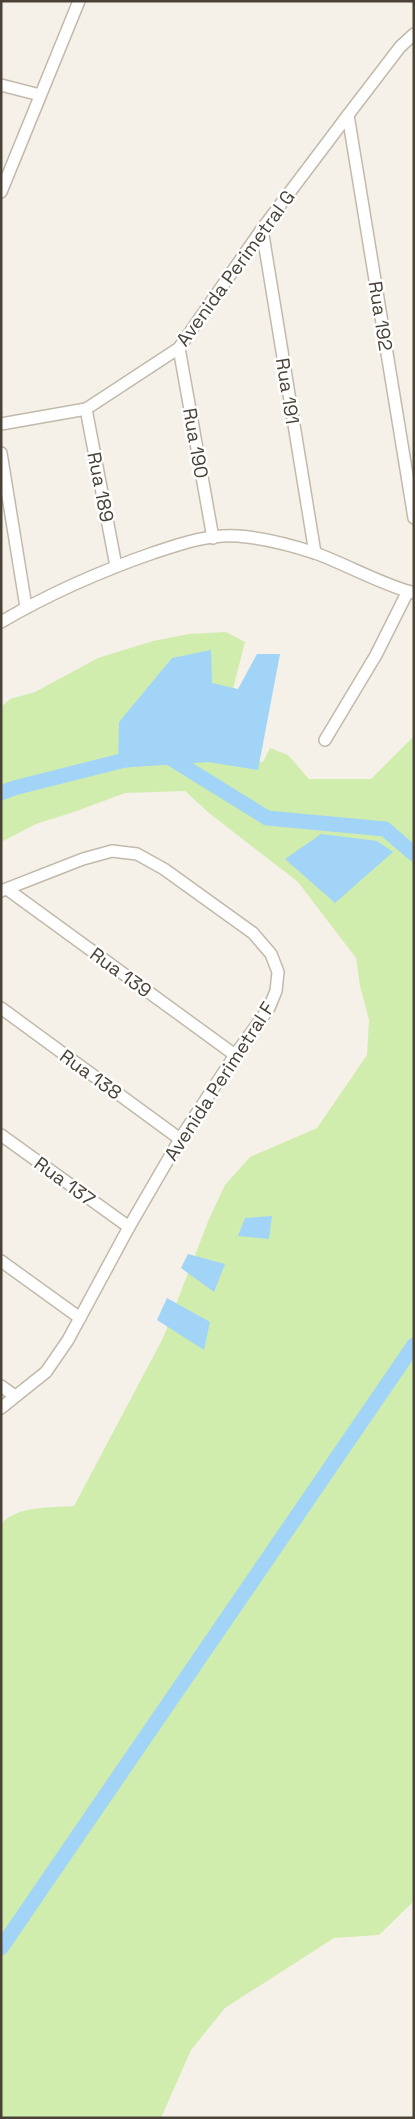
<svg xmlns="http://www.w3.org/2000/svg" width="415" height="2119" viewBox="0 0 415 2119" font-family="'Space Grotesk',sans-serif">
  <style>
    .green { fill: #d1edae }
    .water { fill: #a1d4f6 }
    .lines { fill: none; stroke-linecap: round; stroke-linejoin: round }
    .canal { stroke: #a1d4f6; stroke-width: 15 }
    .minor-casing { stroke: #c2b9aa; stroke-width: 14 }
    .minor { stroke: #fff; stroke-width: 11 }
    .labels { text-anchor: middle; stroke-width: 5; stroke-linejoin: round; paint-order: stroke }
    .street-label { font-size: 19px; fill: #4a4236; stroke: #fff }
  </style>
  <rect width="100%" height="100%" fill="#f5f1e9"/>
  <path class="green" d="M226 632 245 642 222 732 235 760 263 762 270 748 288 755 309 779H371L414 736V1901L379 1935 334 1938 225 2008 191 2050 161 2118H1V1524C18 1505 51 1508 74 1506L163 1338 209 1219 225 1185 250 1157 317 1128 367 1055 369 1020 360 986 356 958 298 882 209 813 185 791 125 793 74 812 36 824 1 842V707L10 699 35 692 98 658 153 641 189 634Z"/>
  <g class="water">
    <polygon points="211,650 212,683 238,689 257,654 280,654 258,770 208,762 118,768 119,722 172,658"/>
    <polygon points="321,834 377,841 393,852 335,903 285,859"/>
    <polygon points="272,1216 269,1239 238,1236 245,1218"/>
    <polygon points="188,1254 225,1264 214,1292 181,1268"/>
    <polygon points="167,1298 210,1322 204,1350 157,1320"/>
  </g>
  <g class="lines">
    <g class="canal">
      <polyline points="162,753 267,818 385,829 414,854"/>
      <polyline points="1,793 14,788 137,757"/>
      <polyline points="1,1948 414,1345"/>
    </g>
    <defs>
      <g id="minor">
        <polyline points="1,85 40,95"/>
        <polyline points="348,115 414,518"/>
        <polyline points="1,192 79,1"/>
        <polyline points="262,229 315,553"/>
        <polyline points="179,348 213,538"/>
        <polyline points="86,409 116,566"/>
        <polyline points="1,424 86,409 179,348 262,229 348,115 400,47 414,34"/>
        <polyline points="1,453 26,607"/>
        <path d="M1 622C49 594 101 571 153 553 180 544 208 534 238 536 263 538 291 545 315 553 348 565 380 584 414 593"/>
        <polyline points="325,740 376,655 408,591"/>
        <polyline points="7,889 235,1055"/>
        <polyline points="1,891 83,859 112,851 137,854 164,869 253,933 271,954 278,972 276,991 269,1008 235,1055 180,1139 129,1227 68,1340 46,1372 1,1408"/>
        <polyline points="1,1008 180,1139"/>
        <polyline points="1,1135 129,1227"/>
        <polyline points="1,1261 80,1318"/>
        <polyline points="1,1386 15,1396"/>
      </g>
    </defs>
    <use href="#minor" class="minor-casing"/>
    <use href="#minor" class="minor"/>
  </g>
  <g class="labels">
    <g class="street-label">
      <text transform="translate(235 268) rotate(-54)" y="7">Avenida Perimetral G</text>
      <text transform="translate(381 316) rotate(81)" y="7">Rua 192</text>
      <text transform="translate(288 391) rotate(81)" y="7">Rua 191</text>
      <text transform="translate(196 443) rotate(80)" y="7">Rua 190</text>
      <text transform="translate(101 487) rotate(79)" y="7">Rua 189</text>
      <text transform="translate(121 972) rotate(36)" y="7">Rua 139</text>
      <text transform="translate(91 1074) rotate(36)" y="7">Rua 138</text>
      <text transform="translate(219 1081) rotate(-57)" y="7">Avenida Perimetral F</text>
      <text transform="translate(65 1181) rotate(36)" y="7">Rua 137</text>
    </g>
  </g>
  <rect width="415" height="2119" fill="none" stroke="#4a4236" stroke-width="5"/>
</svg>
